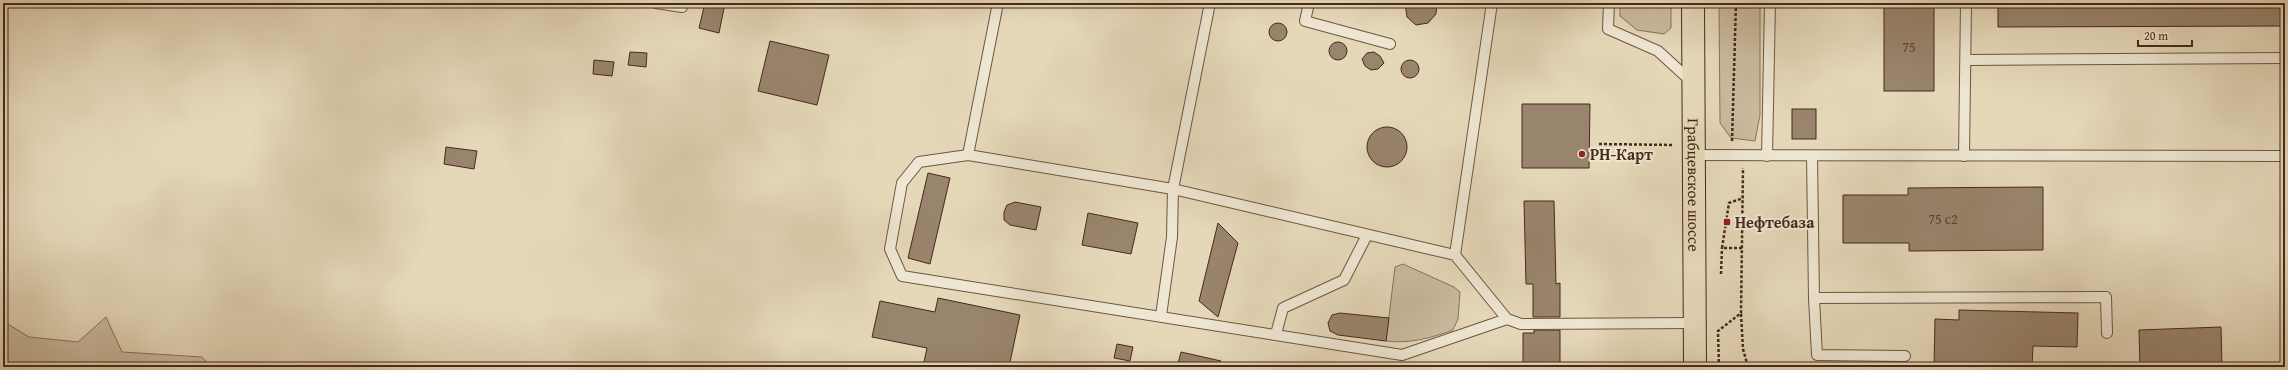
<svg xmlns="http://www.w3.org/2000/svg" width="2288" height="370" viewBox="0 0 2288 370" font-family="'Gentium Book Plus',serif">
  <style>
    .green { fill: #caba9e; stroke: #88725c }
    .building { fill: #99846d; stroke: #47291a }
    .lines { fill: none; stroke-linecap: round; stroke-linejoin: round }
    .lane-casing { stroke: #6e5542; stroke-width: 12 }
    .primary-casing { stroke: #47291a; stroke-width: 24 }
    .path { stroke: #47291a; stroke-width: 2.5; stroke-dasharray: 3 2; stroke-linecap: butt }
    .lane { stroke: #eee6d2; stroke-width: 10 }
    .primary { stroke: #e5d8b9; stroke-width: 22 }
    .poi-dot { fill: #8f2418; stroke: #eee6d2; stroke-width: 1.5 }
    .labels { text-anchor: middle; stroke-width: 4; stroke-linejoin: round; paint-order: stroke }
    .number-label { font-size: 14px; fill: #5c402f }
    .poi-label { font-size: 16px; font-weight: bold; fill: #47291a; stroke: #eee6d2; text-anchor: start }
    .street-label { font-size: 16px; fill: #47291a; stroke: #eee6d2 }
  </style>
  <rect width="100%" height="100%" fill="#e5d8b9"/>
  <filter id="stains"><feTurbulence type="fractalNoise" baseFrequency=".005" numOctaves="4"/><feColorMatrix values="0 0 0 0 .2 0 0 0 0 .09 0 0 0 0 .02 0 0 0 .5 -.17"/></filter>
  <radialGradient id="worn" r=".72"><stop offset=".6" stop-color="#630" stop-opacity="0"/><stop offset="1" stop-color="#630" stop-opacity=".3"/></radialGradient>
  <g class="green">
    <polygon points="1620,3 1671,3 1671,28 1664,34 1637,30 1620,16"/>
    <polygon points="1719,3 1760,3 1760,115 1755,141 1731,138 1720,123"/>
    <path d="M1403 264 1454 287 1460 292 1458 319 1453 330C1431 338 1410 344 1386 341L1395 267Z"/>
    <polygon points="106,317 122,352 202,357 211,367 3,367 3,321 29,337 78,342"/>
  </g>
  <g class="building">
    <polygon points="705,3 725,3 719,33 699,28"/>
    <polygon points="1405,3 1437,3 1436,14 1428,23 1416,25 1407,17"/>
    <rect x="1884" y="3" width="50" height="88"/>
    <polygon points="1998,3 2285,3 2285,26 1998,27"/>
    <circle cx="1278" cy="32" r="9"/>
    <polygon points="770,41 829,55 817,105 758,91"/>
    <circle cx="1338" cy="51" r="9"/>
    <polygon points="630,52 647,53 646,67 628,65"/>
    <polygon points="1374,52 1380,56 1384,63 1378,69 1371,70 1365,66 1362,59 1367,53"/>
    <circle cx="1410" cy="69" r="9"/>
    <polygon points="594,60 614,62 612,76 593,74"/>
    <polygon points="1522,104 1590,104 1589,168 1522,168"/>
    <rect x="1792" y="109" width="24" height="30"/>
    <circle cx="1387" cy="147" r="20"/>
    <polygon points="446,147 477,151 474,169 444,164"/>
    <polygon points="928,173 950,178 930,264 908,258"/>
    <polygon points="2043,187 2043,250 1909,251 1909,243 1843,243 1843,195 1908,195 1908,188"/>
    <polygon points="1524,201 1554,201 1556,284 1560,283 1560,317 1533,317 1533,284 1526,284"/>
    <polygon points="1015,202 1041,207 1036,230 1010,225 1004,220 1004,212 1007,205"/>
    <polygon points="1088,213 1138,223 1131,254 1082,245"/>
    <polygon points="1218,223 1238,243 1218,317 1199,301"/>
    <polygon points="938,298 1020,315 1009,367 947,367 924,362 927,348 872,337 880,301 935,312"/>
    <polygon points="1959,310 2078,313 2077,347 2033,346 2032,367 1934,367 1935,319 1959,320"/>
    <polygon points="1340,313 1389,318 1386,341 1338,335 1330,331 1328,323 1332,315"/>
    <polygon points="2221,327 2222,367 2140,367 2139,330"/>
    <polygon points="1534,330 1560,330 1560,367 1523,367 1523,333 1534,333"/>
    <polygon points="1117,344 1133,347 1130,361 1114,358"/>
    <polygon points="1181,352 1221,361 1220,367 1177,367"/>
  </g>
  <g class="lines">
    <defs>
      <g id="lane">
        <polyline points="656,3 682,7 683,3"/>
        <polyline points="1309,3 1305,21 1390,44"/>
        <polyline points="1609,3 1608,29 1658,51 1693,83"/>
        <polyline points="1966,60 2285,58"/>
        <polyline points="968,155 998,3"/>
        <polyline points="1694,155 2285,156"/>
        <polyline points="1767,156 1770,3"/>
        <polyline points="1812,156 1814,298 1817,355 1905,356"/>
        <polyline points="1964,156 1966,3"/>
        <polyline points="1455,255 1492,3"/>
        <polyline points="1814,298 2106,297 2107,333"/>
        <polyline points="1161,316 1172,237 1173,189 1210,3"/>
        <polyline points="1507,319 1402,355 902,276 890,249 902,183 919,162 968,155 1173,189 1455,255 1507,319 1521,324 1695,323"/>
        <polyline points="1276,334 1283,308 1344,280 1367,235"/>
      </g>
      <g id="primary">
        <path id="s1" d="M1693 3 1695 367"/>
      </g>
    </defs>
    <use href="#lane" class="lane-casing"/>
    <use href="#primary" class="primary-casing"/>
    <g class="path">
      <polyline points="1732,141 1736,3"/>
      <polyline points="1599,144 1674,145"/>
      <polyline points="1742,248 1722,248 1729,203 1743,198"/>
      <polyline points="1721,274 1722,248"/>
      <polyline points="1741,314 1743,349 1748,367"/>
      <polyline points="1719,367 1718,331 1741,313 1743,168"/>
    </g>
    <use href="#lane" class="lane"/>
    <use href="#primary" class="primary"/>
  </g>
  <g class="poi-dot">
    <circle cx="1582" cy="154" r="4"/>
    <rect x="1723" y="218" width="8" height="8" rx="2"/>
  </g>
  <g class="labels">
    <g class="number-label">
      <text x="1909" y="52">75</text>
      <text x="1943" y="224">75 с2</text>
    </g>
    <g class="poi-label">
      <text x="1590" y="160">РН-Карт</text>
      <text x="1735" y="228">Нефтебаза</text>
    </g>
    <g class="street-label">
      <text dy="6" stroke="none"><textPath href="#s1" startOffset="182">Грабцевское шоссе</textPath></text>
    </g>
  </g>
  <rect width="2288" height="370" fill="none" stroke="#e5d8b9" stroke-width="16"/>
  <rect x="4" y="4" width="2280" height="362" fill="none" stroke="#47291a" stroke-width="2"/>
  <rect x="8" y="8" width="2272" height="354" fill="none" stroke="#47291a"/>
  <path d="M2138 40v6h54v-6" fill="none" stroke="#47291a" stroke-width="2"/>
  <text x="2144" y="40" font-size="12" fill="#47291a" stroke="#eee6d2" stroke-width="3" paint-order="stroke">20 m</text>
  <rect width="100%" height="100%" filter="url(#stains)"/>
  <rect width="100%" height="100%" fill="url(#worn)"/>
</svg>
